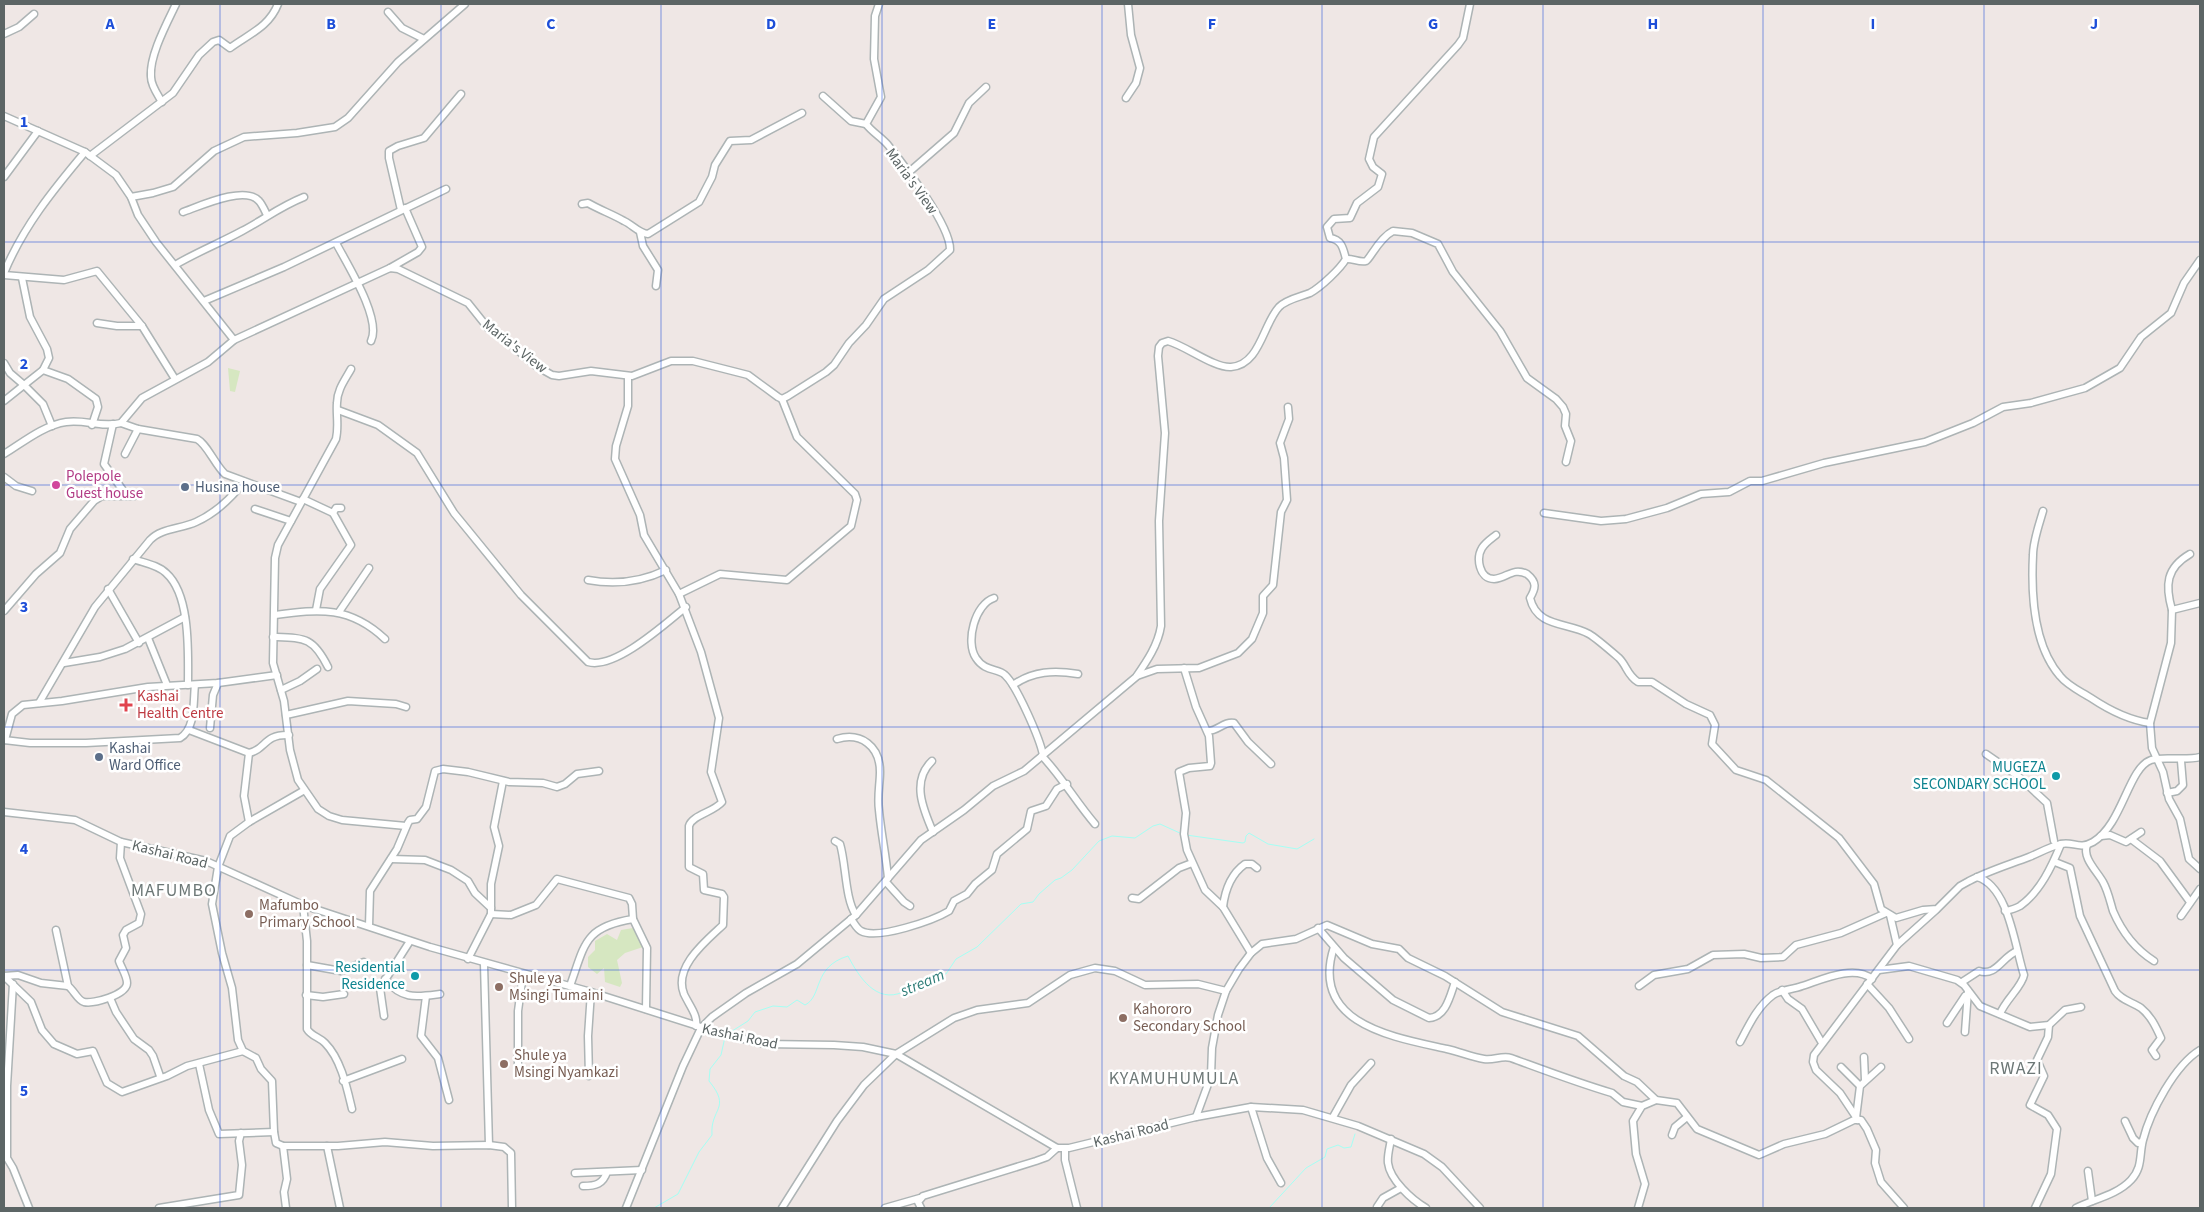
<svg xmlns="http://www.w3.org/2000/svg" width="2204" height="1212" viewBox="0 0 2204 1212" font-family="'Source Sans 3',sans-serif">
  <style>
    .green { fill: #d6e7c1 }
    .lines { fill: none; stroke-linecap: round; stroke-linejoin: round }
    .stream { stroke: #a5fff4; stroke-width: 1 }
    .minor-casing { stroke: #adb4b5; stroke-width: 9 }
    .minor { stroke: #fff; stroke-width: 6 }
    .grid { fill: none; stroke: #1d4ed8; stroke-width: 1; stroke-opacity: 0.55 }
    .hotel-dot { fill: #d1479c; stroke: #fff; stroke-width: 2 }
    .service-dot { fill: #5c6f8a; stroke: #fff; stroke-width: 2 }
    .health-dot { fill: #e0444e; stroke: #fff; stroke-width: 2 }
    .culture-dot { fill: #0f9aa8; stroke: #fff; stroke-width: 2 }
    .education-dot { fill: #8d6e63; stroke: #fff; stroke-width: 2 }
    .labels { text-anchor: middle; stroke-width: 5; stroke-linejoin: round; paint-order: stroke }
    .street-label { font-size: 15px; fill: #5c6565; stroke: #fff }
    .hotel-label { font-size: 15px; fill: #b23c85; stroke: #fff; text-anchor: start }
    .service-label { font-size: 15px; fill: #4e5e75; stroke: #fff; text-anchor: start }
    .health-label { font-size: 15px; fill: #be3a42; stroke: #fff; text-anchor: start }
    .culture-label { font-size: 15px; fill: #0d838f; stroke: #fff; text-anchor: end }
    .education-label { font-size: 15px; fill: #785e54; stroke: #fff; text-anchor: start }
    .water-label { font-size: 16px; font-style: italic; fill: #307e79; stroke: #fff }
    .quarter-label { font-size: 18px; letter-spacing: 1px; fill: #6d7877; stroke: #fff }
    .grid-label { font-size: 16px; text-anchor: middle; font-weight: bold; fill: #1d4ed8; stroke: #fff; stroke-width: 5; stroke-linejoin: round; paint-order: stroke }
  </style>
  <rect width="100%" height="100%" fill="#efe7e5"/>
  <g class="green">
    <polygon points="228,368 240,371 235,392 230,391"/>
    <polygon points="633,928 643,947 625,953 617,960 622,983 620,987 605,982 604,968 597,974 588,967 588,957 595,950 595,941 607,934 617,940 621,930"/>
  </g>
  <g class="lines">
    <g class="stream">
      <polyline points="1186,835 1243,843 1245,842 1246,836 1249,833 1268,844 1297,849 1314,839"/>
      <path d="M729 1033 748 1021 755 1012 773 1006 787 1007 797 1000 805 1005C823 996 812 967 848 956 859 977 876 1004 903 992 912 988 919 981 927 977 933 975 940 975 946 974L956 959 977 947 1021 904 1033 902 1039 894 1055 880 1061 878 1072 870 1099 841 1112 836 1135 838 1153 826 1160 824 1182 834"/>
      <path d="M654 1208 678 1194 699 1152 712 1135C710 1108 732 1109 709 1081L710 1069 721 1055 725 1037"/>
      <polyline points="1269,1208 1306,1168 1325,1157 1327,1149 1338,1145 1344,1148 1351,1147 1355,1134"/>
    </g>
    <defs>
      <g id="minor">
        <polyline points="388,12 402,28 424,39"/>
        <polyline points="4,34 19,27 34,14"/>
        <polyline points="823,96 851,121 866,124"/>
        <polyline points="1126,98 1136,83 1140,68 1131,35 1128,4"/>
        <path d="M162 102C158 95 151 86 151 77 149 56 167 23 176 4"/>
        <polyline points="4,116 85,152 116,175 131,197 138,215 156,242 234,340"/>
        <path d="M90 156 173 93 199 55 213 42 219 40 230 48C249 34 269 27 278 4"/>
        <polyline points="908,173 954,133 969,103 986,87"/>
        <polyline points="4,177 38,131"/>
        <polyline points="131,197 153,193 173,187 214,151 244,137 297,133 335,127 348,118 398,62 465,4"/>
        <path d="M582 204 588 203C600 210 612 214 624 221 633 225 638 233 648 234L699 202 712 177 715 165 730 141 751 140 802 113"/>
        <polyline points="401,210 389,158 389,151 398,146 424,138 461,94"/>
        <path d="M183 212C200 206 245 185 259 201 262 204 265 211 267 215"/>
        <polyline points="640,232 643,246 658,270 656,286"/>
        <path d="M336 243C347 264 382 319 371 341"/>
        <path d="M1346 259C1352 258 1360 263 1366 261 1370 259 1379 238 1393 231L1412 233 1438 244 1453 272 1500 331 1527 378 1556 399 1563 407 1566 414 1565 426 1571 441 1566 462"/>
        <path d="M175 265C197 252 220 243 242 231 265 219 279 207 304 197"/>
        <polyline points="390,268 418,252 422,247 405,208"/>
        <path d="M4 273C23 227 53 190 85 152"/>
        <polyline points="4,275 64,280 97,271 142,326 175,379"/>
        <polyline points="204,301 284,267 446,189"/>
        <polyline points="97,323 117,326 142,326"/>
        <polyline points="4,363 10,373 24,385 43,370 49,358 47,349 30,317 22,278"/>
        <path d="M351 369C345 380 337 390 337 403 336 415 339 426 336 439L278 545 275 558 273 663 284 701 290 750 298 780 318 809 329 816 342 820 406 826"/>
        <polyline points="43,370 68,379 96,399 98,407 92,425"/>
        <path d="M628 377V406L616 446 615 459 640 515 644 535 679 594 701 652 719 718 711 772 722 802C714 812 692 815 689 826V867L703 874 704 890 722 894 724 897 723 925C706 941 673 967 684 994 689 1005 698 1015 696 1026"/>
        <polyline points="4,401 24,385 43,404 52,426"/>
        <path d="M338 410 378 425 417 453 454 513 521 595 588 662C615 670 666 623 686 607"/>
        <path d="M121 423 138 429 197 439C207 444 215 465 225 474L301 502"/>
        <polyline points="113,424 104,464 127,496"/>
        <path d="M4 454C22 443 44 425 66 422 85 419 101 428 121 423L142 398 208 362 234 340 390 268 398 269 468 303 488 328 507 341 536 366 552 375 559 376 591 371 632 376 671 361H693L748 375 778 397 782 399 788 396 826 372 834 365 849 343 866 325 884 299 928 270 950 250C951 226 904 165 888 145 881 137 872 132 866 124L881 97 874 59 875 16 879 4"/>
        <polyline points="125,454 138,429"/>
        <polyline points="4,477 16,486 32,491"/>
        <polyline points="303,499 333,513"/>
        <polyline points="255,509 291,521"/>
        <path d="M2043 511C2039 525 2033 541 2033 555 2031 594 2033 645 2060 676 2068 686 2080 691 2091 698 2109 710 2128 720 2150 723"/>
        <polyline points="1544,513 1601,521 1626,519 1667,508 1701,494 1729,492 1750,481 1762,481 1824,463 1925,442 1973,423 2003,407 2031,403 2085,388 2120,368 2141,337 2171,313 2184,283 2200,260"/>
        <path d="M1496 535C1491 539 1486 542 1482 548 1476 558 1479 579 1494 579 1507 578 1513 567 1527 574 1537 582 1536 588 1530 598 1537 628 1568 622 1589 634 1596 638 1612 652 1619 658 1627 666 1627 675 1638 682H1652L1686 704 1710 715 1715 725 1712 744 1736 770 1766 780 1839 838 1874 884 1881 909 1896 918 1923 910 1937 909 1960 886 1969 881C1988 871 2008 865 2029 857 2039 853 2049 847 2061 844 2073 841 2079 850 2093 842 2123 824 2128 768 2151 760 2162 756 2185 761 2200 757"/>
        <path d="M133 559C144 563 158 565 166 573 191 595 188 654 188 685"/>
        <path d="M588 580C615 585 641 582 666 570"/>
        <polyline points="108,589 139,643"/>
        <polyline points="679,594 720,574 787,580 851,526 857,500 855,494 797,437 782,399"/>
        <path d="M994 598C975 604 965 642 976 658 985 672 998 668 1005 675 1017 686 1040 739 1043 755"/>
        <polyline points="2200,603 2172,610 2171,643 2150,723 2152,748 2163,772 2169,799 2180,819 2189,859 2200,869"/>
        <polyline points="316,610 320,589 351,545 333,513 336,508 341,508"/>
        <path d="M2172 610C2165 585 2166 568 2190 554"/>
        <polyline points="4,611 36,574 60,553 70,529 94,501 102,496 134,496"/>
        <polyline points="339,612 369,568"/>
        <path d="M275 615C320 609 350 606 385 639"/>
        <path d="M273 637C305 638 313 637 328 667"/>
        <polyline points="148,638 167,685"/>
        <polyline points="64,663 100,657 125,649 185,617"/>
        <polyline points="1184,668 1196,707 1209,736 1211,763 1210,766 1189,768 1179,772 1186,813 1184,834 1187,850 1205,890 1223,907 1251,953"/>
        <polyline points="1137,676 1157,669 1199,668 1238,653 1252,639 1263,613 1263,596 1273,585 1281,512 1287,500 1284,458 1280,443 1289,419 1288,407"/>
        <path d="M1013 685C1033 671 1054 670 1078 674"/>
        <polyline points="281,690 300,681 317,669"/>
        <path d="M39 703 95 607 150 540C161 528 181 529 196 522 214 514 232 497 244 482"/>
        <polyline points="286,715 348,701 396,704 406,707"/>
        <polyline points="210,728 213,695 218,683"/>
        <path d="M189 730 249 753C266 750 263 734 289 735"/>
        <path d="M1208 731C1218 731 1224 721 1234 723L1248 742 1271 764"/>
        <path d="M837 739C861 732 880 746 880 772 880 784 877 797 879 810 881 833 886 855 888 878"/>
        <path d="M4 740 30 743H86L180 738C196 729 193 701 195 685"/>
        <polyline points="5,740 12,714 23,705 62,701 148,687 218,683 277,675"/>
        <polyline points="249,753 244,796 249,822"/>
        <polyline points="1986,754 2018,776 2047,803 2054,841"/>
        <path d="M1042 756C1062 777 1076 802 1095 824"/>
        <path d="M932 761C911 781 923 809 933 832"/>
        <polyline points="303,791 249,822 230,836 218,867 212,904 222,953 232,988 238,1040 243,1051 256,1058 261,1069 272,1081 274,1132 276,1143 283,1146 338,1146 385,1142 433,1146 489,1145 504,1147 511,1153 512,1208"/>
        <polyline points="2167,793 2177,791 2183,785 2181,761"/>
        <polyline points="4,812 75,820 121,842 206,861 303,905 430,947 591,992 723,1034 765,1044 834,1045 863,1047 896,1054 1057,1148 1069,1148 1196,1117 1251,1107 1303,1110 1358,1126 1424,1154 1442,1167 1480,1208"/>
        <polyline points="2101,836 2110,835 2126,842 2141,832"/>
        <polyline points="2131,839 2160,861 2190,902"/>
        <path d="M835 841 840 844C846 863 845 900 856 915"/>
        <path d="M2087 845C2082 858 2097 871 2103 882 2108 891 2110 901 2113 911 2122 932 2135 949 2154 961"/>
        <polyline points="391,859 425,860 451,870 468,881 475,893 491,908"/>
        <path d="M2055 862 2070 868 2080 916 2115 991C2121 1000 2132 1002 2141 1008 2151 1016 2156 1027 2161 1038L2152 1050 2156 1056"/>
        <path d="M1977 877C2009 886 2015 948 2024 975 2022 987 2005 1000 2000 1014"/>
        <polyline points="886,882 904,902 910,906"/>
        <polyline points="1132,898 1139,899 1179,868 1192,863"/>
        <path d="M303 905 307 941V1029C311 1036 319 1037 325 1043 341 1059 347 1088 352 1109"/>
        <path d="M1223 907C1225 890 1231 874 1245 864H1252L1257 868"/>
        <path d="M2005 911C2010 910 2015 909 2020 906 2040 892 2052 866 2061 844"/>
        <polyline points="491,914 511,915 536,905 557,879 629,898 632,904 633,919 647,948 646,1009"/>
        <polyline points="1890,915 1897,945"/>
        <polyline points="2181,916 2200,889"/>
        <path d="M851 919C854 923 857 929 861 931 878 940 934 920 949 911L954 901 967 894 975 884 992 870 997 854 1027 829 1031 811 1046 806 1057 789 1067 784"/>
        <polyline points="369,926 370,891 397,849 408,823 410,820 417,819 426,807 435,771 443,769 468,772 509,782 543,783 557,787 565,784 577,774 599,771"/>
        <path d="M1318 928 1344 958 1393 1000 1429 1018C1446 1017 1450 996 1455 982"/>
        <polyline points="56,930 68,986"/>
        <path d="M1334 947C1309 1024 1393 1037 1447 1049 1460 1052 1472 1057 1484 1059 1493 1061 1502 1055 1511 1058 1544 1070 1578 1083 1612 1093L1623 1102 1642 1106"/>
        <polyline points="468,959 491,914 491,884 499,846 494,827 503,781"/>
        <polyline points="484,964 489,1145"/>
        <polyline points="307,965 341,971 364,962"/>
        <polyline points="1879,970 1909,966 1957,980 1964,985 1980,1006 2030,1027 2049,1025 2065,1010 2081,1007"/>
        <polyline points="4,976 31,1002 42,1030 54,1044 77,1054 93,1051 107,1083 122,1092 167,1076 187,1066 243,1051"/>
        <path d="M4 976 18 975 41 983 68 986C73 989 78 1001 84 1002 93 1004 127 995 127 983 127 976 121 967 119 961L126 948 123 935 126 930 139 923 141 914 120 858 121 842"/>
        <path d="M385 979C402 1000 416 997 440 994"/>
        <path d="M1962 982 1979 971C1996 977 2002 957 2017 951"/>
        <polyline points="13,984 7,1086 7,1158 13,1168 29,1208"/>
        <polyline points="1867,984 1889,1008 1909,1039"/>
        <path d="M570 986C585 944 584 927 633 919"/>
        <polyline points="1639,986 1654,975 1688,969 1713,955 1744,954 1761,958 1783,957 1796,945 1841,933 1886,913"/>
        <polyline points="1782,990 1788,999 1802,1009 1822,1043"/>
        <polyline points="306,995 323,997 344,994"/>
        <polyline points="426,996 421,1036 438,1058 449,1100"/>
        <polyline points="110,998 116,1012 134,1039 149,1050 153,1056 160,1076"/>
        <polyline points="384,1016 380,988 410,941"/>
        <polyline points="1947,1023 1965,996"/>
        <polyline points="1965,1032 1968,991"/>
        <path d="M1740 1042C1749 1025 1757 1007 1773 995 1782 989 1792 990 1802 986 1821 980 1854 964 1872 979"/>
        <polyline points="1864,1057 1865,1080"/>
        <polyline points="199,1064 209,1110 219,1134 274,1132"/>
        <polyline points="518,1066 518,1011 523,974"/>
        <polyline points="1841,1067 1860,1086"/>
        <polyline points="589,1076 588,1036 591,992"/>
        <polyline points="343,1081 402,1059"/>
        <polyline points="1251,1107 1267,1158 1281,1183"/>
        <polyline points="1196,1117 1211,1076 1212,1048 1218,1015 1226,991 1239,969 1251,953 1262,944 1296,939 1327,925 1372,944 1399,949 1408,958 1445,976 1502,1012 1578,1036 1624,1076 1637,1082 1656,1100 1677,1103 1697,1129 1759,1155 1784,1144 1825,1134 1854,1120 1861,1120 1867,1129 1876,1150 1875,1163 1881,1182 1904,1208"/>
        <polyline points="1333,1117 1351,1085 1371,1063"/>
        <polyline points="1856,1118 1860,1086 1881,1067"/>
        <polyline points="1858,1120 1840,1093 1816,1070 1813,1062 1814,1055 1897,945 1936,910"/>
        <polyline points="2125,1121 2133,1138 2138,1143 2142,1142"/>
        <polyline points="1672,1135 1675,1127 1687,1117"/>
        <path d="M1391 1139C1390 1146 1387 1156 1388 1163 1390 1180 1412 1200 1426 1208"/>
        <polyline points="283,1146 287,1179 284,1192 286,1208"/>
        <polyline points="327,1146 340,1208"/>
        <polyline points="1065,1149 1065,1160 1077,1208"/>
        <polyline points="2088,1171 2092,1201"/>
        <polyline points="575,1173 642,1170"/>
        <path d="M583 1186C596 1186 603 1184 607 1172"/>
        <polyline points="1377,1207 1383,1198 1401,1188"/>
        <polyline points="159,1208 239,1195 242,1165 239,1141 241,1133"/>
        <path d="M626 1208 683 1066 701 1028 712 1017 746 993 797 964 856 915 921 840 964 810 993 786 1024 771 1136 677C1147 661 1158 645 1161 626L1159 521 1165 433 1158 356 1159 347 1162 343 1168 341C1186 346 1214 368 1231 367 1260 365 1263 324 1279 307 1287 299 1300 297 1310 293 1321 287 1340 269 1346 259 1343 248 1342 240 1330 238L1327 227 1334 219 1350 218 1357 203 1378 187 1382 174 1373 167 1369 159 1374 137 1458 45 1463 38 1470 4"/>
        <polyline points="782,1208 837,1121 864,1085 896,1054 954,1018 977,1010 1028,1003 1070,975 1095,968 1115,971 1145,985 1198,984 1226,991"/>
        <polyline points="885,1208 920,1198"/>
        <polyline points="921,1208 918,1202 923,1196 1036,1161 1047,1157 1057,1148"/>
        <polyline points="1638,1208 1645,1184 1636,1154 1633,1121 1642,1106 1656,1100"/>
        <polyline points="2035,1208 2051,1174 2057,1129 2048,1115 2030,1105 2044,1076 2037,1060 2048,1037 2049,1025"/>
        <path d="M2076 1208C2094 1199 2117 1195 2131 1180 2143 1167 2139 1155 2143 1140 2150 1112 2175 1065 2200 1050"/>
      </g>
    </defs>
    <use href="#minor" class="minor-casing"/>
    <use href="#minor" class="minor"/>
  </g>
  <path class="grid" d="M220 4V1208M441 4V1208M661 4V1208M882 4V1208M1102 4V1208M1322 4V1208M1543 4V1208M1763 4V1208M1984 4V1208M4 242H2200M4 485H2200M4 727H2200M4 970H2200"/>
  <circle class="hotel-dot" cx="56" cy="485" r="5"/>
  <g class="service-dot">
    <circle cx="185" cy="487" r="5"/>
    <circle cx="99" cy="757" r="5"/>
  </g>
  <path class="health-dot" d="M123.5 697.5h5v5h5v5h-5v5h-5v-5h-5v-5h5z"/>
  <g class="culture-dot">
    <circle cx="2056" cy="776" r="5"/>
    <circle cx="415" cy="976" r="5"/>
  </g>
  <g class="education-dot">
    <circle cx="249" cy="914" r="5"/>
    <circle cx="499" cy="987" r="5"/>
    <circle cx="1123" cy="1018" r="5"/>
    <circle cx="504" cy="1064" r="5"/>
  </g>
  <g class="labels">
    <g class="street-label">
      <text transform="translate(912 181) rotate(54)" y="5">Maria's View</text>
      <text transform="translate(515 346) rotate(38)" y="5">Maria's View</text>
      <text transform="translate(170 854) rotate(14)" y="5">Kashai Road</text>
      <text transform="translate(740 1036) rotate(12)" y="5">Kashai Road</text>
      <text transform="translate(1131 1133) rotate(-14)" y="5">Kashai Road</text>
    </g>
    <g class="hotel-label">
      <text x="66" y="481">Polepole<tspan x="66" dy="17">Guest house</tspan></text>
    </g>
    <g class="service-label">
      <text x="195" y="492">Husina house</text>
      <text x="109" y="753">Kashai<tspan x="109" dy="17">Ward Office</tspan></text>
    </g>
    <g class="health-label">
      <text x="137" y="701">Kashai<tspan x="137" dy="17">Health Centre</tspan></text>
    </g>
    <g class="culture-label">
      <text x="2046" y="772">MUGEZA<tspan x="2046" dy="17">SECONDARY SCHOOL</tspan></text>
      <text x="405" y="972">Residential<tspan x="405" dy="17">Residence</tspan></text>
    </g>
    <g class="education-label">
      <text x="259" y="910">Mafumbo<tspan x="259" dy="17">Primary School</tspan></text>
      <text x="509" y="983">Shule ya<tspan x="509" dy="17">Msingi Tumaini</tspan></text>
      <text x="1133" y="1014">Kahororo<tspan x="1133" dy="17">Secondary School</tspan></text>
      <text x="514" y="1060">Shule ya<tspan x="514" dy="17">Msingi Nyamkazi</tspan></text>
    </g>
    <g class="water-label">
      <text transform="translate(922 982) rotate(-23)" y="6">stream</text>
    </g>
    <g class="quarter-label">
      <text x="174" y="896">MAFUMBO</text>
      <text x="2016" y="1074">RWAZI</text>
      <text x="1174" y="1084">KYAMUHUMULA</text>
    </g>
  </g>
  <g class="grid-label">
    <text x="110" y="29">A</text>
    <text x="331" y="29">B</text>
    <text x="551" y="29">C</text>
    <text x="771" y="29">D</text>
    <text x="992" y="29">E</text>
    <text x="1212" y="29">F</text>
    <text x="1433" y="29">G</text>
    <text x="1653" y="29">H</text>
    <text x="1873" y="29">I</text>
    <text x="2094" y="29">J</text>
    <text x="24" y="127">1</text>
    <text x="24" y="369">2</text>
    <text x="24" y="612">3</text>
    <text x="24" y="854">4</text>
    <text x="24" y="1096">5</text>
  </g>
  <rect width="2204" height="1212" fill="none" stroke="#5c6565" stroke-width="10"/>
</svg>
